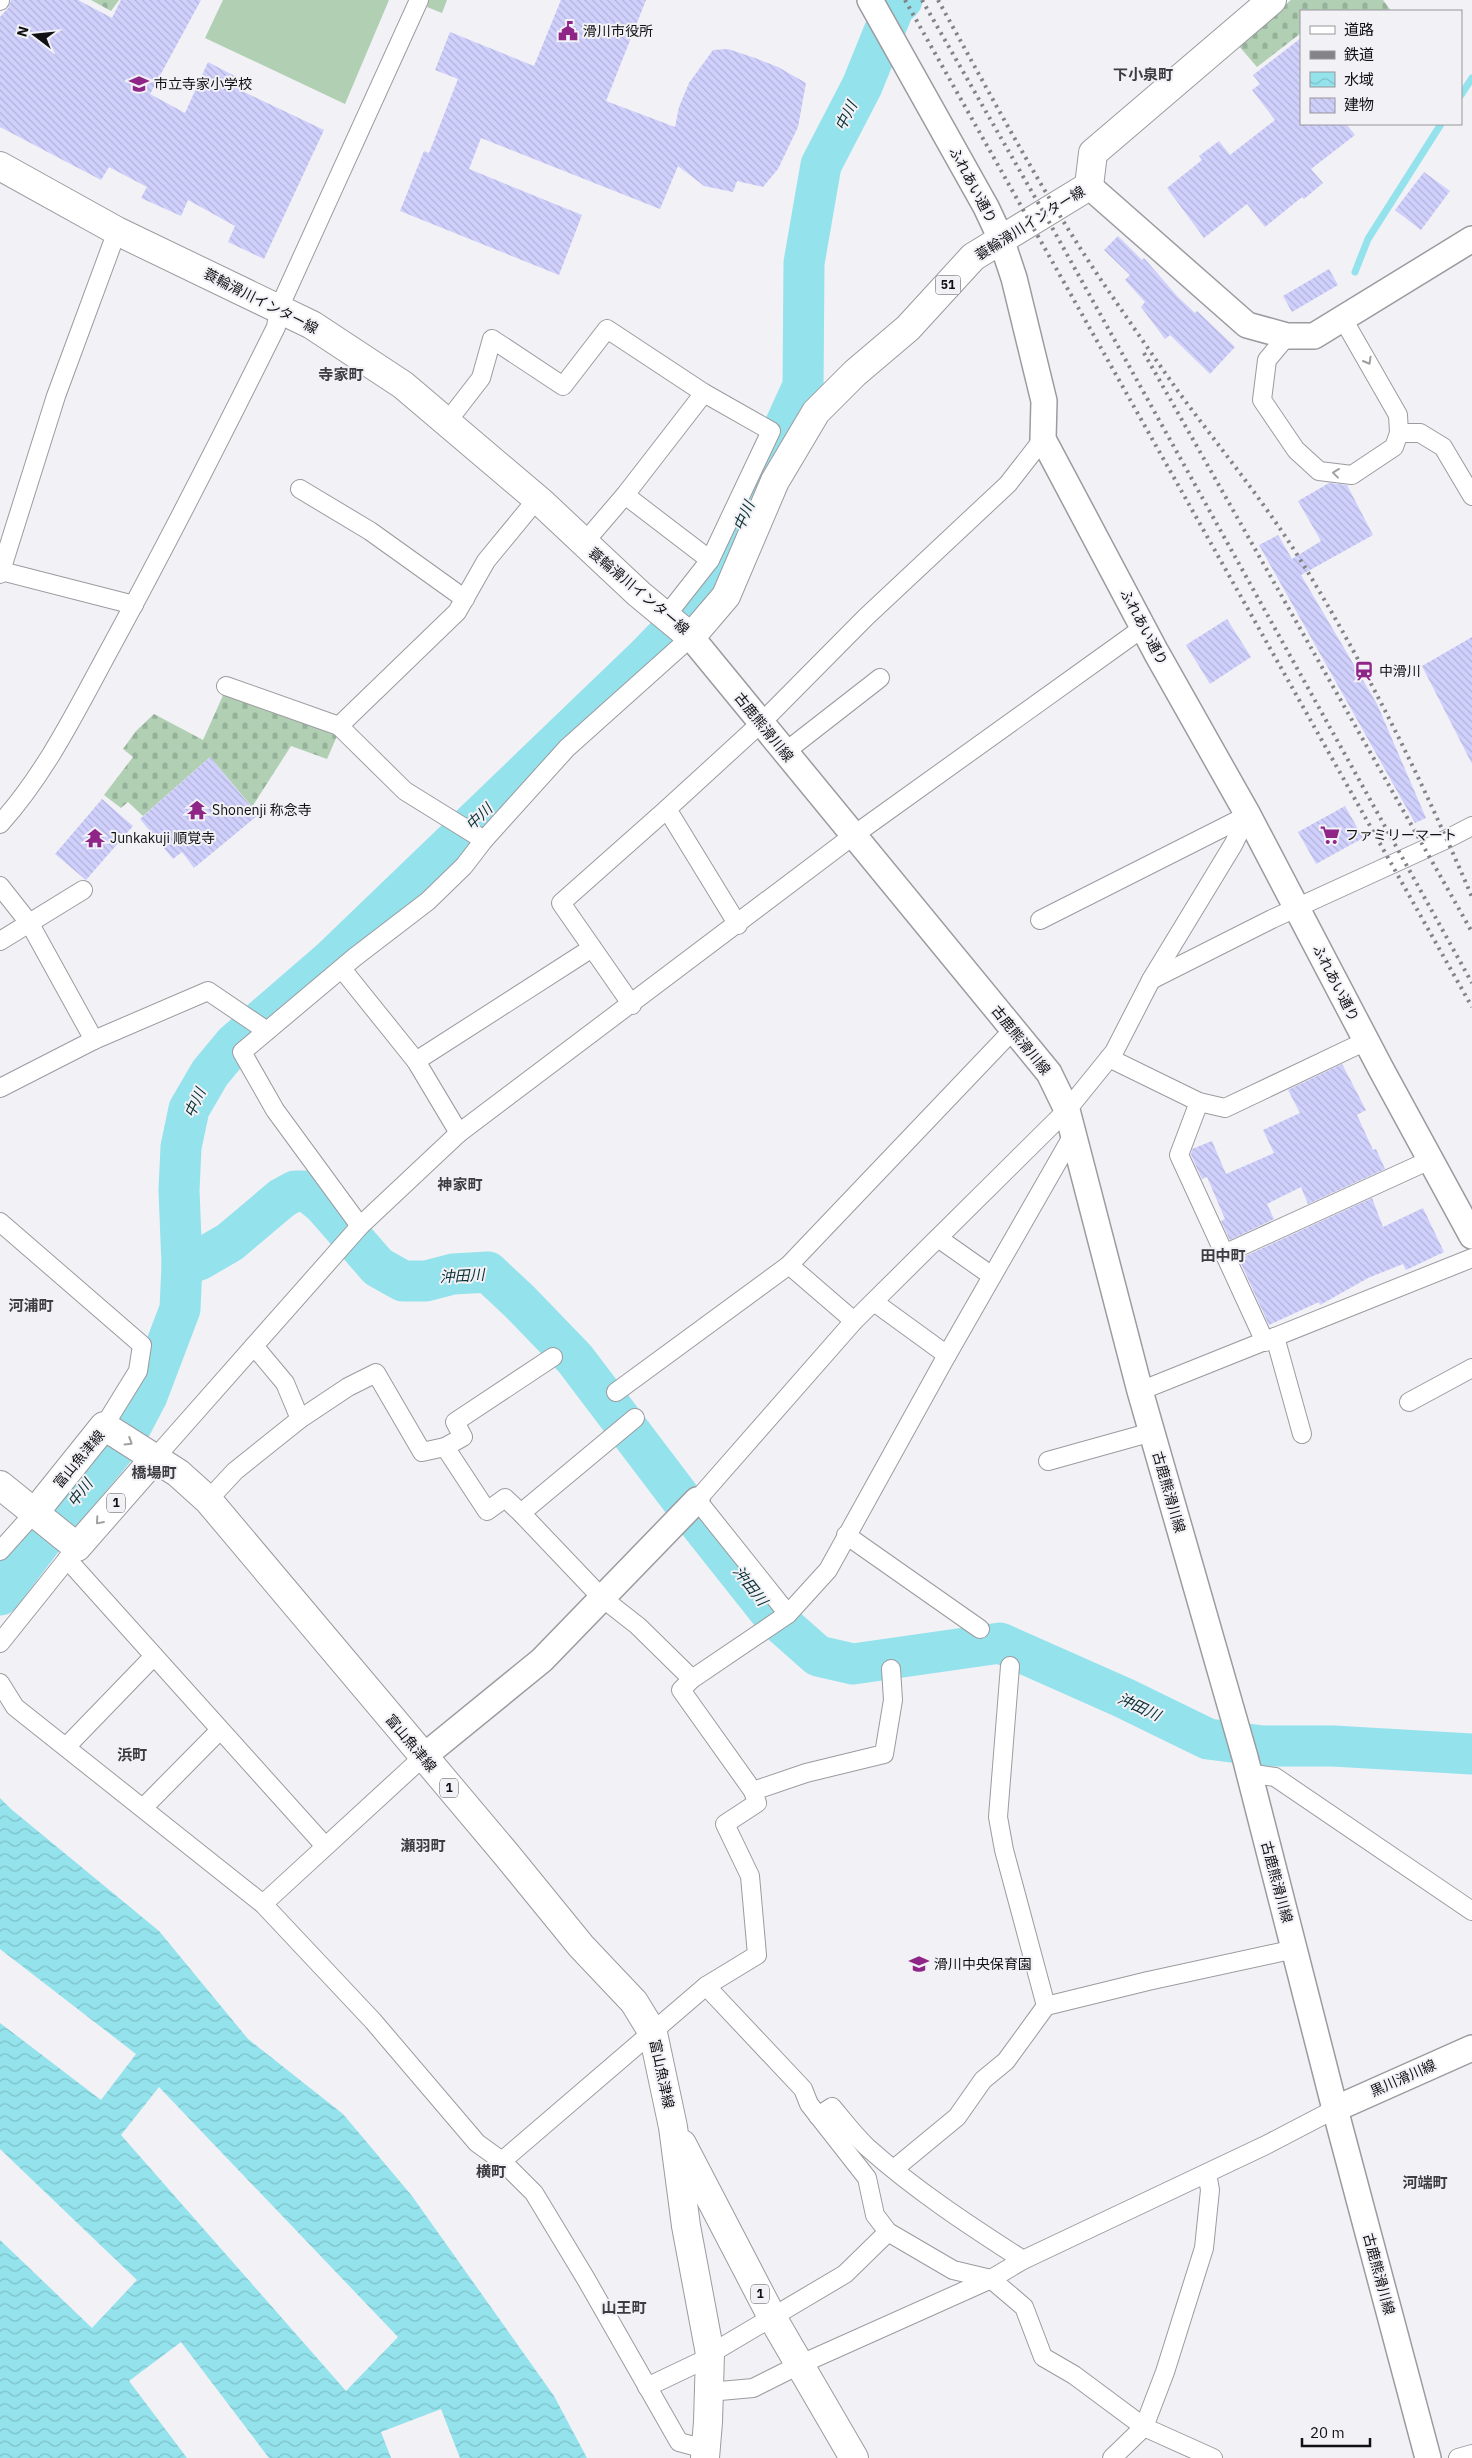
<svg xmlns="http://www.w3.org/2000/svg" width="1472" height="2458" viewBox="0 0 1472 2458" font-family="'IBM Plex Sans','Noto Sans JP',sans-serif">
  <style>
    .grass { fill: #b0cfb3 }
    .cemetery { fill: url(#cemetery-stones) }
    .water { fill: url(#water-waves) }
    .pier { fill: #f1f1f6 }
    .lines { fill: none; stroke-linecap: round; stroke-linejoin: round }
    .stream { stroke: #93e2ec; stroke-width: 7 }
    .river { stroke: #93e2ec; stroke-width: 41 }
    .building { fill: url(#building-back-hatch) }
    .street-casing { stroke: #9b9ba0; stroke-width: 20 }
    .secondary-casing { stroke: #9b9ba0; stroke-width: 28 }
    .primary-casing { stroke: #9b9ba0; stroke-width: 30 }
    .street { stroke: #fff; stroke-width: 18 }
    .secondary { stroke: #fff; stroke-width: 25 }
    .primary { stroke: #fff; stroke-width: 28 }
    .rail { stroke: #848488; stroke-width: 4; stroke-dasharray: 2.5 5; stroke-linecap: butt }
    .oneway { stroke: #a0a0a1 }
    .labels { text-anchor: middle; stroke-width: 4; stroke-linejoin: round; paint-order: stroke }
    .shield { fill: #f1f1f6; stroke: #545457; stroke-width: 1 }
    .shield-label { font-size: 12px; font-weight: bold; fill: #111113 }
    .poi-label { font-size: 14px; fill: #111113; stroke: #f1f1f6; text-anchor: start }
    .street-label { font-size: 14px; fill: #111113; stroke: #f1f1f6 }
    .neighbourhood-label { font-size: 15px; font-weight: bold; fill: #3d3d41; stroke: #f1f1f6 }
    .water-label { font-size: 15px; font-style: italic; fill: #083034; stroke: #f1f1f6 }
  </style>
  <defs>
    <pattern id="cemetery-stones" width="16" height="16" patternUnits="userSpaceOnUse" patternTransform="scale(1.25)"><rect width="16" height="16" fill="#b0cfb3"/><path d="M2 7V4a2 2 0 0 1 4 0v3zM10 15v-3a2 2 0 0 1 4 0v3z" fill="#96b199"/></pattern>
    <pattern id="water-waves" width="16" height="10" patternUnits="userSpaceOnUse" patternTransform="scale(1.25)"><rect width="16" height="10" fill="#93e2ec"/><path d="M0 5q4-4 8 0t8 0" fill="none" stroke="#7ec1ca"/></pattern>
    <pattern id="building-back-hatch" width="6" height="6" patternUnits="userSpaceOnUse" patternTransform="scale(1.25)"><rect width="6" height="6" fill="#d0d0fd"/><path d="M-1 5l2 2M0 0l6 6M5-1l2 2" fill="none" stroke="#b2b2d8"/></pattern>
  </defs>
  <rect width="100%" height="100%" fill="#f1f1f6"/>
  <g class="grass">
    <polygon points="223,0 389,0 345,104 205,38"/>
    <polygon points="429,0 447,0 442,13 427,7"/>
  </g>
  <g class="cemetery">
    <polygon points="91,0 119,0 111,11"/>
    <polygon points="1291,0 1383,0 1391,11 1301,11 1301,33 1257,67 1238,45"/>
    <polygon points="225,691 337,736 327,759 291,746 252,807 210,757 143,816 128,802 121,808 104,795 133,757 123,749 136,731 154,714 203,740"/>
  </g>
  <polygon class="water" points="0,1798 11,1809 159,1931 248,2039 343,2114 412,2196 554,2396 587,2458 0,2458"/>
  <g class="pier">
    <polygon points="0,1949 136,2054 101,2100 0,2023"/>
    <polygon points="159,2087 398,2337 346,2391 121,2135"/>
    <polygon points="0,2149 137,2280 92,2328 0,2240"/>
    <polygon points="181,2342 269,2458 187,2458 129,2381"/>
    <polygon points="441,2409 460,2458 391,2458 381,2432"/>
  </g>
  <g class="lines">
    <g class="stream">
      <polyline points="1461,95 1472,78"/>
      <polyline points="1355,272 1368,239 1441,124"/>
    </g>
    <g class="river">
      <polyline points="182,1265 199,1260 230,1242 282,1198 295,1191 307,1191 323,1204 378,1267 403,1281 426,1281 453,1274 488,1272 520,1302 575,1359 697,1520 774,1617 818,1656 853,1664 1000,1643 1124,1698 1208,1739 1263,1746 1333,1746 1472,1754"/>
      <polyline points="0,1595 72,1500 127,1434 147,1396 180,1309 182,1265 179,1190 181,1147 189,1109 210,1073 234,1044 331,960 644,659 686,616 717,575 803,386 804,263 821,165 862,86 894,7 902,0"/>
    </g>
  </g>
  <g class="building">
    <polygon points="11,0 78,0 112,18 121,0 201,0 150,94 185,113 208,62 246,82 242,91 324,130 264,259 228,242 235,226 188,200 181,216 141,198 147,187 109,167 101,180 0,127 0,17 9,7"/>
    <polygon points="561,0 646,0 606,101 675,127 679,107 689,83 713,50 728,49 755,58 778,67 806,83 798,127 778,169 763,187 737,181 733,192 704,186 678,166 660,209 481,138 469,169 582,215 559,275 400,211 424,151 429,153 458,79 435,70 450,32 534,66"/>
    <polygon points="1301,38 1301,124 1346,124 1355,135 1311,169 1323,183 1304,199 1302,197 1265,227 1247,204 1204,238 1167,188 1202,160 1199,156 1219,141 1230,155 1275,120 1252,90 1260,84 1253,75"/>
    <polygon points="1424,172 1450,191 1421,230 1395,210"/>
    <polygon points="1118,236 1142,260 1144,258 1177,296 1195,313 1197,311 1235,347 1210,374 1170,335 1165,339 1141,307 1145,302 1125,280 1130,275 1104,250"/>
    <polygon points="1329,269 1338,285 1292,312 1283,296"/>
    <polygon points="1329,483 1347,485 1373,535 1301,575 1377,704 1426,818 1415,823 1259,545 1278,535 1292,559 1321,541 1298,501"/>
    <polygon points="1227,619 1251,657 1210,684 1186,645"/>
    <polygon points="1472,637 1472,764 1422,666"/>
    <polygon points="210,757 258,815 194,868 182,852 173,859 140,819"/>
    <polygon points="102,799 133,826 86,880 55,854"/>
    <polygon points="1345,806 1363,838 1316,864 1298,832"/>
    <polygon points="1342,1064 1366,1110 1357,1115 1373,1150 1376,1149 1385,1169 1308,1204 1301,1187 1267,1204 1274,1219 1230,1240 1221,1221 1225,1219 1207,1177 1202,1179 1191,1155 1192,1149 1212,1141 1226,1174 1274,1153 1263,1130 1300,1113 1288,1090"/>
    <polygon points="1372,1198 1383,1227 1423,1208 1444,1252 1406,1270 1403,1264 1368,1278 1320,1305 1319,1302 1269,1325 1239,1259"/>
  </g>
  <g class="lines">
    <defs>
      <g id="street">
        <polyline points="0,1 0,0"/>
        <polyline points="1287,336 1267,360 1262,400 1296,450 1319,471 1352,475 1394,447 1399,433 1398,415 1343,319"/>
        <polyline points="447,422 481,378 492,339 563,386 607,329 704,393"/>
        <polyline points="1399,433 1420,433 1443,447 1472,496"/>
        <polyline points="300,489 370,531 465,599"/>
        <polyline points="625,495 704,393 771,431 710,560"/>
        <polyline points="583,544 625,495 710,560 666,616"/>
        <polyline points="1,571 134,605"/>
        <polyline points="0,574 56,396 117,231"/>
        <polyline points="226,686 339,726"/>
        <polyline points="785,752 880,678"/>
        <polyline points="667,809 761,723 866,617 1008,484 1043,439"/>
        <path d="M0 824C47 772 78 707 112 645 169 540 223 434 276 327L279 308 419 0"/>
        <polyline points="484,840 405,791 339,726 457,612 486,561 537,499"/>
        <polyline points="0,886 30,924 94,1040"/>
        <polyline points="1040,920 1248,815"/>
        <polyline points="0,941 83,890"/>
        <polyline points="342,969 416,1061"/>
        <polyline points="1151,980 1272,919 1447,839 1472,826"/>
        <polyline points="632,1005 561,903 667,809 738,925"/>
        <polyline points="1109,1058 1199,1102 1225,1108 1366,1041"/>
        <polyline points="0,1088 94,1040 208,991 267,1031"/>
        <polyline points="1199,1102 1179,1155 1265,1342"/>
        <polyline points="459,1133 416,1061 592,948"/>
        <polyline points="0,1222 142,1345 138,1371 104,1426"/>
        <polyline points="360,1226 275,1110 242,1052 355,957 428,901 464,866 484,840 567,748 691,637"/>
        <polyline points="938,1238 992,1276"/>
        <polyline points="1224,1254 1430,1160"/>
        <polyline points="789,1265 854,1321"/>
        <polyline points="1275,1337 1302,1434"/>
        <polyline points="254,1346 285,1383 300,1419 348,1387 376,1373 422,1452 445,1447 487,1511 505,1498 521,1513"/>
        <polyline points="947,1355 1073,1135"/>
        <polyline points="1140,1391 1472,1258"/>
        <polyline points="616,1392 789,1265 1013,1030"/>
        <polyline points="1409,1402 1472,1368"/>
        <polyline points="635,1418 521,1513 601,1597 638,1626 692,1679"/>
        <polyline points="445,1447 463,1437 455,1422 553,1357"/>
        <polyline points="155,1458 360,1226 459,1133 854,835 1144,627"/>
        <polyline points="1048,1461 1152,1432"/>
        <polyline points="208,1500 235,1471 300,1419"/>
        <polyline points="846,1535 980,1629"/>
        <polyline points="0,1551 35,1512"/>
        <polyline points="67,1559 325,1846"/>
        <polyline points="788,1614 697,1500 854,1321 1067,1110 1114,1052 1151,980 1233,845 1248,815"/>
        <polyline points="0,1643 73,1552"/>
        <polyline points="1010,1666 998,1817 1004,1850 1046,2006"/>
        <polyline points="0,1683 15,1707 263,1904 373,2021 477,2143 502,2161 534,2193 586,2279 679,2442 705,2449"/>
        <polyline points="66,1747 154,1656"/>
        <polyline points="1248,1773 1275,1777 1472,1911"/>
        <polyline points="753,1791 681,1690 692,1679 788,1614 828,1570 947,1355 874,1302"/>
        <polyline points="143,1808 220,1730"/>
        <polyline points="263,1904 423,1757"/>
        <polyline points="706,1986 803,2089 809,2104 867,2178 875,2215 888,2232 953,2270 991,2279 1024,2307 1043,2357 1074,2375 1144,2427 1213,2458"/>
        <path d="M818 2116 832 2107C843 2120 854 2135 867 2147 915 2190 970 2226 1023 2260L1266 2145 1335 2109"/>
        <polyline points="502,2161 706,1986 757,1955 750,1876 725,1824 757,1803 753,1791 806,1773 884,1754 893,1700 891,1669"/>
        <polyline points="894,2169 957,2117 983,2080 1006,2061 1046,2006 1148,1981 1295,1949"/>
        <polyline points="710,2354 845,2274 888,2232"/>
        <polyline points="647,2387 710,2357"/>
        <polyline points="709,2392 753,2388 799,2365 991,2279 1023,2260"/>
        <polyline points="1112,2458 1144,2427 1165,2372 1204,2248 1210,2190 1207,2173"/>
        <polyline points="1458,2458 1472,2454"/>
      </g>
      <g id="secondary">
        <polyline points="870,0 986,207 1001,239 1014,278 1044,401 1043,439 1156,652 1248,815 1381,1069 1472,1236"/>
        <polyline points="1089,186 1247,325 1287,336 1314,336 1472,239"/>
        <polyline points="691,637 1049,1073 1067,1110 1140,1391 1245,1757 1335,2109 1428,2458"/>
        <polyline points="423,1757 542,1660 697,1500"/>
        <polyline points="1335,2109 1472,2048"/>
      </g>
      <g id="primary">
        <polyline points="0,166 117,231 312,325 403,385 542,503 639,594 691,637 726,596 775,481 816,412 855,373 908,328 973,257 1089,186 1093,153 1272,0"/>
        <polyline points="0,1485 77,1547 155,1458"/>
        <polyline points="35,1512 104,1426 178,1473 208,1500 506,1854 581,1946 634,2002 653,2033 673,2127 686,2226 710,2354 708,2422 705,2458"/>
        <polyline points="682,2144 772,2317 854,2458"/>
      </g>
    </defs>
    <use href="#street" class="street-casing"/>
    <use href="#secondary" class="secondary-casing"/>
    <use href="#primary" class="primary-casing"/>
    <use href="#street" class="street"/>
    <use href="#secondary" class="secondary"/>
    <use href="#primary" class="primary"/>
    <g class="rail">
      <polyline points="905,0 1472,1007"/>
      <polyline points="922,0 1044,213 1472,983"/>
      <path d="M938 0C994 101 1048 204 1114 299 1136 331 1158 363 1180 394 1220 448 1262 499 1298 556 1365 664 1422 780 1472 897"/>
      <polyline points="1144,353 1472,932"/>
    </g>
  </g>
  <defs><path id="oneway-chevron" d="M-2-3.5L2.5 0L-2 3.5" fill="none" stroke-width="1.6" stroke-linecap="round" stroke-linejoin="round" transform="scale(1.25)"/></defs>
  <g class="oneway">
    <use href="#oneway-chevron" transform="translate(1368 361) rotate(60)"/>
    <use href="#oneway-chevron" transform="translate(1336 473) rotate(-173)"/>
    <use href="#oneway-chevron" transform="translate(129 1442) rotate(32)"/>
    <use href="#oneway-chevron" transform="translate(99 1521) rotate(131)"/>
  </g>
  <defs>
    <symbol id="civic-bare" viewBox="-9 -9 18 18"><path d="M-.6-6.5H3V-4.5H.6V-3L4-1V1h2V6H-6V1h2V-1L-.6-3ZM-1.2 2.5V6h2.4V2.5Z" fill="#902588" stroke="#f1f1f6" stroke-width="2.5" paint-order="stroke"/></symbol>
    <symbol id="school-bare" viewBox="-9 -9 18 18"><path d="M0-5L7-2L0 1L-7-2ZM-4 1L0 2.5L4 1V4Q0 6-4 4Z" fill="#902588" stroke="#f1f1f6" stroke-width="2.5" paint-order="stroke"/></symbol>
    <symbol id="station-bare" viewBox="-9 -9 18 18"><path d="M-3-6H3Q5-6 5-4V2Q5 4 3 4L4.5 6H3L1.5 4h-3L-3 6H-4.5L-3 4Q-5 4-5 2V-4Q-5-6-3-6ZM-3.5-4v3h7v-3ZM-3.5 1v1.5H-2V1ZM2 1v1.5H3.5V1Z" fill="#902588" stroke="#f1f1f6" stroke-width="2.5" paint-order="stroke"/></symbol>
    <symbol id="temple-bare" viewBox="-9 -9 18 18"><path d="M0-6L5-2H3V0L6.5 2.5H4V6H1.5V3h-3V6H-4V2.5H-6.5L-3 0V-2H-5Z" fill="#902588" stroke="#f1f1f6" stroke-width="2.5" paint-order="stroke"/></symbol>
    <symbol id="supermarket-bare" viewBox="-9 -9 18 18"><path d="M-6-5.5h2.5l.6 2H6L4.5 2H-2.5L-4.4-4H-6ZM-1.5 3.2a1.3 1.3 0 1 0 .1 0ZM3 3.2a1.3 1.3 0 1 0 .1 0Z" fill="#902588" stroke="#f1f1f6" stroke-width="2.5" paint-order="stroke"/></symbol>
  </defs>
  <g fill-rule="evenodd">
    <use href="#civic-bare" x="554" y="17" width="28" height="28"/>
    <use href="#school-bare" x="125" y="70" width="28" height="28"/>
    <use href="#station-bare" x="1350" y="657" width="28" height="28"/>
    <use href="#temple-bare" x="183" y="796" width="28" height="28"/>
    <use href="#supermarket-bare" x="1316" y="821" width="28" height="28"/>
    <use href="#temple-bare" x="81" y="824" width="28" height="28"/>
    <use href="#school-bare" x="905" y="1950" width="28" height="28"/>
  </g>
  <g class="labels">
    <g class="shield">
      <rect x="935.5" y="275.5" width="25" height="19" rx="4"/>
      <rect x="107" y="1493.5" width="18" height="19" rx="4"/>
      <rect x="440" y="1778.5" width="18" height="19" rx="4"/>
      <rect x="751" y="2284.5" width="18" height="19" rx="4"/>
    </g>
    <g class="shield-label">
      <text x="948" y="289">51</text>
      <text x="116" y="1507">1</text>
      <text x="449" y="1792">1</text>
      <text x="760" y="2298">1</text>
    </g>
    <g class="poi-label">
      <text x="583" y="36">滑川市役所</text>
      <text x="154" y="89">市立寺家小学校</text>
      <text x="1379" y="676">中滑川</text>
      <text x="212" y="815">Shonenji 称念寺</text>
      <text x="1345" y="840">ファミリーマート</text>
      <text x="110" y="843">Junkakuji 順覚寺</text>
      <text x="934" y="1969">滑川中央保育園</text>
    </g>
    <g class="street-label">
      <text transform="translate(973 185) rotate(62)" y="5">ふれあい通り</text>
      <text transform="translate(1030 223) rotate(-32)" y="5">蓑輪滑川インター線</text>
      <text transform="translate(261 301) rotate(27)" y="5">蓑輪滑川インター線</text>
      <text transform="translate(639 591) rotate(40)" y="5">蓑輪滑川インター線</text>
      <text transform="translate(1144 627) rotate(62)" y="5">ふれあい通り</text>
      <text transform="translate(764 727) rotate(51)" y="5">古鹿熊滑川線</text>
      <text transform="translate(1336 983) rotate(63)" y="5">ふれあい通り</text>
      <text transform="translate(1021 1040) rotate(51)" y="5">古鹿熊滑川線</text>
      <text transform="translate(79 1459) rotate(-50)" y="5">富山魚津線</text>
      <text transform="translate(1169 1492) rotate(74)" y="5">古鹿熊滑川線</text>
      <text transform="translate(411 1743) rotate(50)" y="5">富山魚津線</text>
      <text transform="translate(1277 1882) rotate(75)" y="5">古鹿熊滑川線</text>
      <text transform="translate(662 2074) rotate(78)" y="5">富山魚津線</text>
      <text transform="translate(1403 2078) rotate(-24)" y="5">黒川滑川線</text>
      <text transform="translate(1379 2274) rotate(75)" y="5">古鹿熊滑川線</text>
    </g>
    <g class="neighbourhood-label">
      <text x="1143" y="80">下小泉町</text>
      <text x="341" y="380">寺家町</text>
      <text x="460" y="1190">神家町</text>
      <text x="1223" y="1261">田中町</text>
      <text x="31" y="1311">河浦町</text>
      <text x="154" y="1478">橋場町</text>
      <text x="132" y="1760">浜町</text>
      <text x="423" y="1851">瀬羽町</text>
      <text x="491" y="2177">横町</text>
      <text x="1425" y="2188">河端町</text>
      <text x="624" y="2313">山王町</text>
    </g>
    <g class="water-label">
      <text transform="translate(846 116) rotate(-63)" y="5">中川</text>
      <text transform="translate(744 516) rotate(-66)" y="5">中川</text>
      <text transform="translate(479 817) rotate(-44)" y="5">中川</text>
      <text transform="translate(195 1103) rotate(-65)" y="5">中川</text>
      <text transform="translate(462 1276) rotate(-3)" y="5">沖田川</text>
      <text transform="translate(80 1493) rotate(-52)" y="5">中川</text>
      <text transform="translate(750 1586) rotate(52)" y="5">沖田川</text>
      <text transform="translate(1139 1707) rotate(25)" y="5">沖田川</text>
    </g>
  </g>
  <rect x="1300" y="10" width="162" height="115" fill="#f1f1f6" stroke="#97979b"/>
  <rect x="1310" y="26" width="25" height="8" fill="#ffffff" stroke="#97979b"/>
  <text x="1344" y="35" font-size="15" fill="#111113">道路</text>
  <rect x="1310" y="51" width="25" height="8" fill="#848488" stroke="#97979b"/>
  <text x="1344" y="60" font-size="15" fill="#111113">鉄道</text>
  <rect x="1310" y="72" width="25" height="15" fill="url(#water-waves)" stroke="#97979b"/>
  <text x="1344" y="85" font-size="15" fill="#111113">水域</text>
  <rect x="1310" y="98" width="25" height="15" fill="url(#building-back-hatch)" stroke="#97979b"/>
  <text x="1344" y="110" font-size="15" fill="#111113">建物</text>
  <g transform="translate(35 35) rotate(286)" stroke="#f1f1f6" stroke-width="4" paint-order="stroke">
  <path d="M0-4L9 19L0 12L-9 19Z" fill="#111113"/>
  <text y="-8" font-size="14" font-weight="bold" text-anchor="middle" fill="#111113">N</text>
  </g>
  <path d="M1302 2438v8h68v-8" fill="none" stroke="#111113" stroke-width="2.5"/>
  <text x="1310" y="2438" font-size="15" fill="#111113" stroke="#f1f1f6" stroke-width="4" paint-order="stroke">20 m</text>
</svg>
